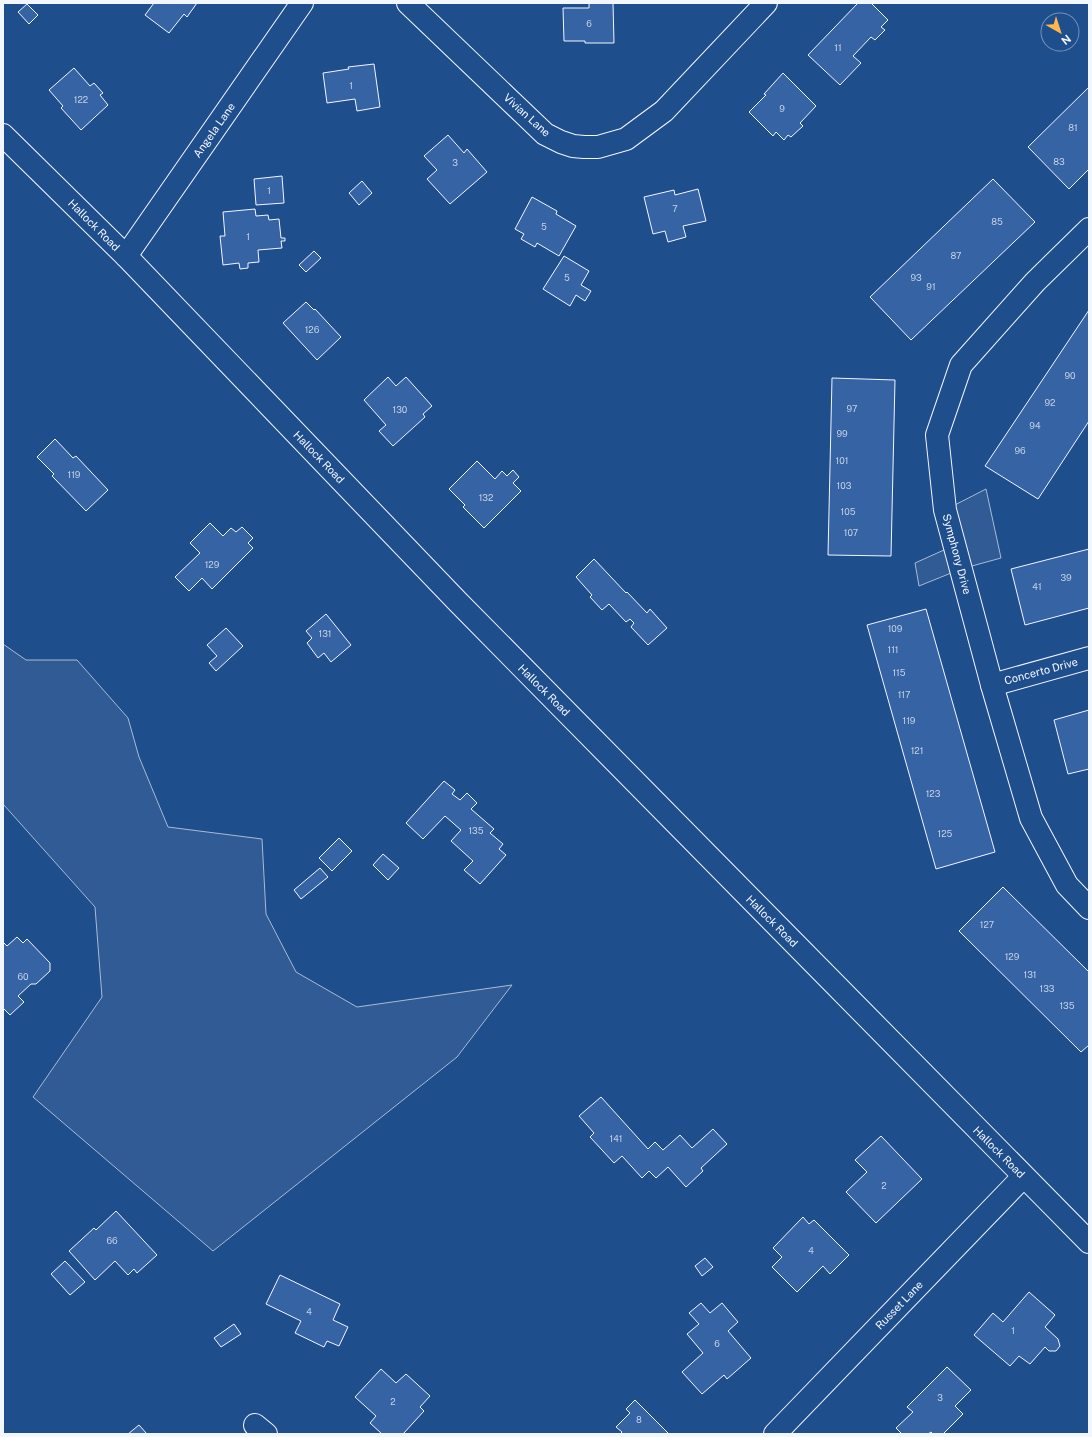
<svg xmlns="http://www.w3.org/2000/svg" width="1092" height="1437" viewBox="0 0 1092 1437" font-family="'Public Sans',sans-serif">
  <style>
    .built { fill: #305b95; stroke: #a8bbd7 }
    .building { fill: #3563a3; stroke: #f2f6ff }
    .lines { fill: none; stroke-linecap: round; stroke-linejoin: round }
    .minor-casing { stroke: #f2f6ff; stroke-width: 24 }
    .tertiary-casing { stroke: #f2f6ff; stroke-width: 24 }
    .minor { stroke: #1f4e8c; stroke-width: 22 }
    .tertiary { stroke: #1f4e8c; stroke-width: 22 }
    .labels { text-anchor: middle; stroke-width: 3; stroke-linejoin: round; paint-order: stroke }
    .number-label { font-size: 9px; fill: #c3d1e8 }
    .street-label { font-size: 11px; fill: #f2f6ff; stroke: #1f4e8c }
  </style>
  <rect width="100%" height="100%" fill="#1f4e8c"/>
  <g class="built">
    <polygon points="986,489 1001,558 961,569 919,586 915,563 955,545 945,510"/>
    <polygon points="3,644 26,660 77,660 128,718 139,757 168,827 262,839 266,914 296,972 357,1007 512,985 457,1057 213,1251 33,1097 102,997 95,907 3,804"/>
  </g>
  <g class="building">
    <polygon points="154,3 197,3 187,17 184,14 169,33 145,15"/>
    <polygon points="589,3 613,3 614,43 585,43 585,41 564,41 563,8 589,8"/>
    <polygon points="858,3 871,3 888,20 881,27 885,30 875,40 871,37 853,56 861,63 840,85 808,55"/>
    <polygon points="27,4 38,15 29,24 18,12"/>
    <polygon points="374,64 380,107 357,111 355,99 327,103 323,73 349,69 348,67"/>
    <polygon points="74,68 90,86 94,83 103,93 100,95 108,105 81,130 61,108 63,106 49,90"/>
    <polygon points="783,73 816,106 800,123 803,126 791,137 788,135 784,140 776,132 773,136 749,112 766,95 764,94"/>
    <polygon points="1089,87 1089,169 1069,189 1028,147"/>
    <polygon points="448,135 464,153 467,149 487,172 450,204 427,179 437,170 424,156"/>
    <polygon points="282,176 284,203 256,205 254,179"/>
    <polygon points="993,179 1035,222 911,340 870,297"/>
    <polygon points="362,181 372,193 359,205 349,193"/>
    <polygon points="698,189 706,221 683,226 686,237 668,242 665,231 653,234 644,197 674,190 675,195"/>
    <polygon points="532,197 557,211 556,214 576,226 559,256 537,243 535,247 521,239 524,234 515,229"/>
    <polygon points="255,209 256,216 268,215 269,220 279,219 281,238 285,238 285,241 281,241 282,248 258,250 259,262 248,263 248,268 240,269 239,263 223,265 220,236 225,236 223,212"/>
    <polygon points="314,251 321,258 306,272 299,265"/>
    <polygon points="564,256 589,271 581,285 591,291 585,301 576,295 570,306 543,289"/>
    <polygon points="306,302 314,310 315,309 341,337 317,360 283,323"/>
    <polygon points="1089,310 1089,421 1038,499 985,466"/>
    <polygon points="388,377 396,386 406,377 432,406 423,414 425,417 393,446 379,431 386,425 364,400"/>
    <polygon points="832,378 895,380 891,556 828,555"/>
    <polygon points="55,439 73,458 76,456 108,490 86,511 52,476 54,474 37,457"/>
    <polygon points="477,461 495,479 502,471 507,476 513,470 519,477 513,483 521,491 484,528 463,507 465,505 449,489"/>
    <polygon points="210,523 223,536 231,528 236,532 242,527 253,538 248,543 253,548 212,589 202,578 189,591 175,577 200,553 190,543"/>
    <polygon points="1089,549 1089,608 1025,625 1011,569"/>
    <polygon points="594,559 626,593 627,592 647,613 650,609 667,628 648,645 631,627 634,623 630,619 626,622 609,604 602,610 590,597 592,595 576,577"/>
    <polygon points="926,609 995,852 936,869 867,625"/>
    <polygon points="326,614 351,645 331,662 324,653 318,658 307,643 312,638 306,631"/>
    <polygon points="226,628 243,646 216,671 209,663 217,656 207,645"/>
    <polygon points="1089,710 1089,769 1068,774 1054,720"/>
    <polygon points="444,781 455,790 452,794 460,800 467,793 477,803 471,809 494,829 490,833 503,844 499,849 506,855 480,884 464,870 473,861 451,841 461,830 445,816 423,839 406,823"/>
    <polygon points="339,838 352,851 332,871 319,858"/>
    <polygon points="383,854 399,868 388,880 373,865"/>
    <polygon points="320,868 328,877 301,899 294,890"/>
    <polygon points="1003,887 1089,972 1089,1045 1081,1052 959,931"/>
    <polygon points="17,937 23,943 27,939 50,963 50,971 36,984 31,984 18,996 24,1002 10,1015 3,1008 3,942 7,946"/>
    <polygon points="601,1097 648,1149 655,1142 663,1150 680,1135 692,1148 713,1129 727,1144 701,1168 703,1171 686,1187 668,1167 656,1178 649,1171 642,1178 622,1156 614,1163 590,1137 594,1133 579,1116"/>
    <polygon points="881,1136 922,1179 876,1223 846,1192 867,1172 855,1160"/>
    <polygon points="116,1211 157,1255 137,1273 134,1269 128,1275 115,1261 95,1280 69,1251 94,1228 96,1230"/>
    <polygon points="803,1217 809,1224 814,1220 849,1255 830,1274 823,1266 797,1292 772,1267 782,1257 773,1248"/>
    <polygon points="705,1258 713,1267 702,1276 695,1266"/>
    <polygon points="65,1261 85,1282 70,1295 51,1274"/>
    <polygon points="280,1275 340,1304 333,1320 348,1327 339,1346 327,1341 324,1347 295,1333 301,1321 266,1304"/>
    <polygon points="1029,1292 1055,1315 1045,1327 1058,1339 1060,1346 1056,1351 1049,1351 1045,1347 1030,1364 1019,1356 1010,1366 974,1335 993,1313 1003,1322"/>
    <polygon points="701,1303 710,1313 722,1303 738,1322 728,1331 751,1358 727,1379 724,1375 702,1394 682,1372 703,1353 687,1334 699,1324 689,1313"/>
    <polygon points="234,1324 241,1334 221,1347 214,1338"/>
    <polygon points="947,1367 971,1390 955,1406 963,1414 943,1434 933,1434 931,1432 928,1434 902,1434 896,1428 913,1412 907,1407"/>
    <polygon points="381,1369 396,1383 406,1374 430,1396 420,1407 424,1411 403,1434 382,1434 370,1423 376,1416 355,1397"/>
    <polygon points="635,1400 669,1434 620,1434 622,1432 616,1427 630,1413 626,1409"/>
    <polygon points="139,1425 147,1434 128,1434"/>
  </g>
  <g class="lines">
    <defs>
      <g id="minor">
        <polyline points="408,3 545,134 561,142 573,146 584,147 598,147 626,139 664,111 766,3"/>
        <polyline points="1089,229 1035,282 961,365 937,435 945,510 992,685 1031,818 1067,885 1089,908"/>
        <polyline points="126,256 302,3"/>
        <polyline points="992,685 1089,658"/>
        <polyline points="255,1425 266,1434"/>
        <polyline points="775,1434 1023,1177"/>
      </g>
      <polyline id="tertiary" points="3,135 126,256 458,602 1089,1242"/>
    </defs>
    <use href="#minor" class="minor-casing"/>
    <use href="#tertiary" class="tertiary-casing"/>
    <use href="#minor" class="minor"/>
    <use href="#tertiary" class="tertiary"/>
  </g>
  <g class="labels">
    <g class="number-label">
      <text x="589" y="27">6</text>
      <text x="838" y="51">11</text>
      <text x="351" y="89">1</text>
      <text x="81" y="103">122</text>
      <text x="782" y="112">9</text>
      <text x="1073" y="131">81</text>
      <text x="1059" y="165">83</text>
      <text x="455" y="166">3</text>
      <text x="269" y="194">1</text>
      <text x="675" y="212">7</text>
      <text x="997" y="225">85</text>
      <text x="544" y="230">5</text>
      <text x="248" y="240">1</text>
      <text x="956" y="259">87</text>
      <text x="567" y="281">5</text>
      <text x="916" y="281">93</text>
      <text x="931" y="290">91</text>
      <text x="312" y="333">126</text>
      <text x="1070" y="379">90</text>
      <text x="1050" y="406">92</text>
      <text x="852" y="412">97</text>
      <text x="400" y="413">130</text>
      <text x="1035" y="429">94</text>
      <text x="842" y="437">99</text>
      <text x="1020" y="454">96</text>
      <text x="842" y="464">101</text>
      <text x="74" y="478">119</text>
      <text x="844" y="489">103</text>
      <text x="486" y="501">132</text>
      <text x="848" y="515">105</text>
      <text x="851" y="536">107</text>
      <text x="212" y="568">129</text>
      <text x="1066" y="581">39</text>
      <text x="1037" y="590">41</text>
      <text x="895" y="632">109</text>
      <text x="325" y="637">131</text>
      <text x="893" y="653">111</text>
      <text x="899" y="676">115</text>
      <text x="904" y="698">117</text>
      <text x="909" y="724">119</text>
      <text x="917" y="754">121</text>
      <text x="933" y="797">123</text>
      <text x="476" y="834">135</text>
      <text x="945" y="837">125</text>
      <text x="987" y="928">127</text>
      <text x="1012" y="960">129</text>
      <text x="1030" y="978">131</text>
      <text x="23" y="980">60</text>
      <text x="1047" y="992">133</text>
      <text x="1067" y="1009">135</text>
      <text x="616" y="1142">141</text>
      <text x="884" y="1189">2</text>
      <text x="112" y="1244">66</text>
      <text x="811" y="1254">4</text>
      <text x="309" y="1315">4</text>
      <text x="1013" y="1334">1</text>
      <text x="717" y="1347">6</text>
      <text x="940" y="1401">3</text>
      <text x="393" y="1405">2</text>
      <text x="639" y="1423">8</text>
    </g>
    <g class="street-label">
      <text transform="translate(527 115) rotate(42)" y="4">Vivian Lane</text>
      <text transform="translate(214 130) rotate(-55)" y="4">Angela Lane</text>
      <text transform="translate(94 225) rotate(45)" y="4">Hallock Road</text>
      <text transform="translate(319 457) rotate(46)" y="4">Hallock Road</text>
      <text transform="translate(957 554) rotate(75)" y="4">Symphony Drive</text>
      <text transform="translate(1041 671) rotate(-15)" y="4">Concerto Drive</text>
      <text transform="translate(544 690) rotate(45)" y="4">Hallock Road</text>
      <text transform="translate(772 921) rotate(45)" y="4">Hallock Road</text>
      <text transform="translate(999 1152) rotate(45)" y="4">Hallock Road</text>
      <text transform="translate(899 1305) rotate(-46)" y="4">Russet Lane</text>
    </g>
  </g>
  <rect width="1092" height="1437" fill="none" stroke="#f2f6ff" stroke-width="8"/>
  <g transform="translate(1060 32) rotate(141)"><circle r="19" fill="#1f4e8c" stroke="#7391ba"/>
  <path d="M0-3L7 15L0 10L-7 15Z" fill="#ffb74d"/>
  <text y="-6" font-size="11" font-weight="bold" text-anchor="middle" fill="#f2f6ff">N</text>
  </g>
</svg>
